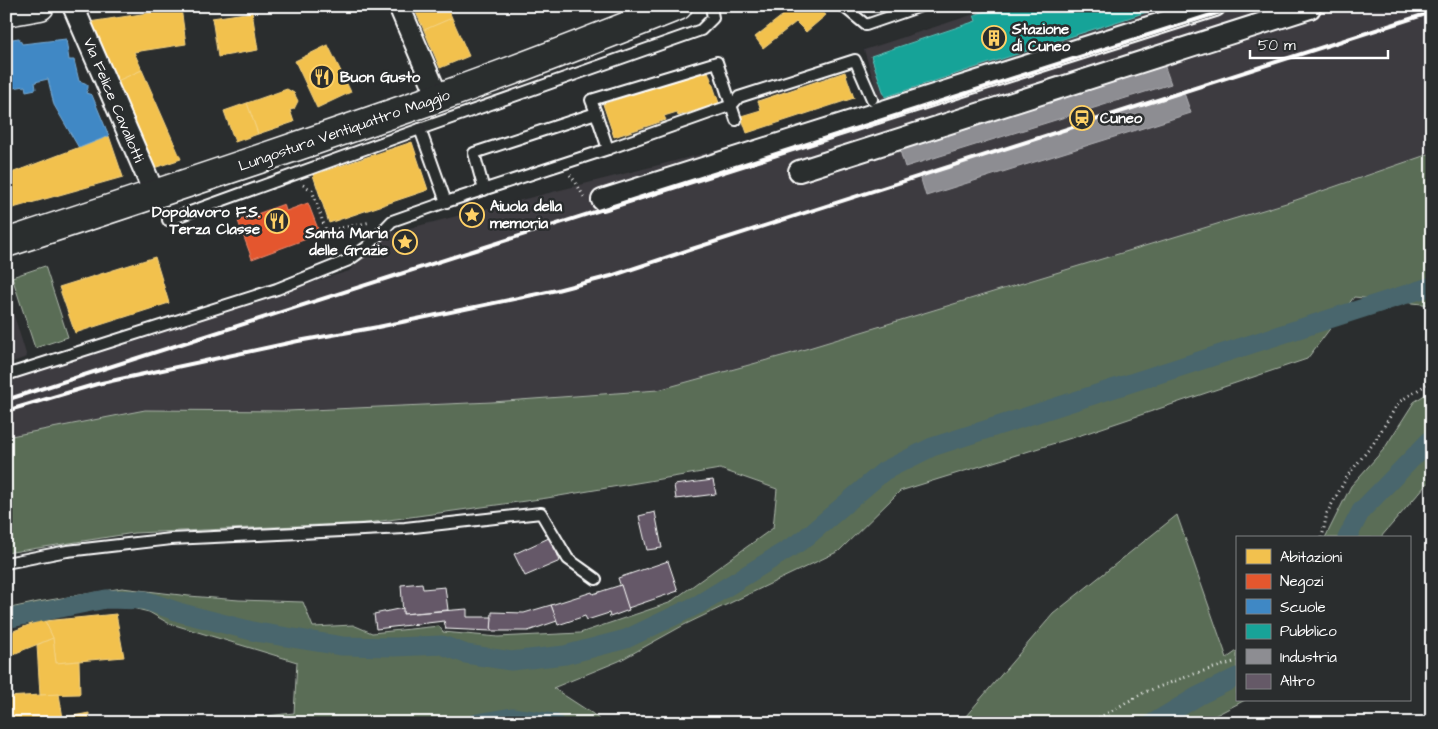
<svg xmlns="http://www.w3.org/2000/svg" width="1438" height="729" viewBox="0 0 1438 729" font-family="'Architects Daughter',sans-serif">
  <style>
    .built { fill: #3c3a3f }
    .green { fill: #5a6d56; stroke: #acb6aa }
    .homes { fill: #f2c14e; stroke: #f6d483 }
    .shops { fill: #e4572e; stroke: #ec896d }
    .schools { fill: #3f88c5; stroke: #79acd6 }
    .public { fill: #17a398; stroke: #5dbfb7 }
    .industry { fill: #8d8d92; stroke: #afafb3 }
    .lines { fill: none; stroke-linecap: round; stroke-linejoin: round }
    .canal { stroke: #49666d; stroke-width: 19 }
    .building { fill: #655967; stroke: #fff }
    .lane-casing { stroke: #fff; stroke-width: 14 }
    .street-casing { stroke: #fff; stroke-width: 24 }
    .secondary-casing { stroke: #fff; stroke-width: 31 }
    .path { stroke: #fff; stroke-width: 3; stroke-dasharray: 1 4; stroke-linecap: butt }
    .lane { stroke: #2a2d2e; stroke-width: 10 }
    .street { stroke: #2a2d2e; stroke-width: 20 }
    .secondary { stroke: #2a2d2e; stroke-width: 28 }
    .rail { stroke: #fff; stroke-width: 4 }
    .labels { text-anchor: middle; stroke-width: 5; stroke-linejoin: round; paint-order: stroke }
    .poi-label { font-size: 15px; font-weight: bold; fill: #fff; stroke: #2a2d2e; text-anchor: start }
    .street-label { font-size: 15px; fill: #fff; stroke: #2a2d2e }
  </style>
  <rect width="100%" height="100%" fill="#2a2d2e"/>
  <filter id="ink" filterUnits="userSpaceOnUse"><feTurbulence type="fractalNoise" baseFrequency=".02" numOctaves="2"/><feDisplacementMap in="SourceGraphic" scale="10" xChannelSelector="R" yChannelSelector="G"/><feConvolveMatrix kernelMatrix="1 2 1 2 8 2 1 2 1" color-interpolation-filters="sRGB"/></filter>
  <g filter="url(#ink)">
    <g class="built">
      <polygon points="999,6 1432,6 1432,153 1296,200 789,354 658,390 492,402 288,411 145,410 6,437 6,376 349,271 386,234 781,134 880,101 864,50"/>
      <polygon points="6,290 27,357 6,364"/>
    </g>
    <g class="green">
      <polygon points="1432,153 1432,305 1354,297 1307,359 1081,435 900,491 839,551 684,625 619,661 553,688 593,714 603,723 201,723 294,713 297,662 168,623 149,612 120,605 46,614 6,628 6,609 38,602 122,588 189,596 239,600 303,602 313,627 353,625 372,633 439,626 443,632 498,637 580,633 669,603 773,528 777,489 720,469 547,498 367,523 134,533 6,553 6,437 145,410 288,411 492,402 658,390 789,354 1296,200"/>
      <polygon points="45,266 68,337 35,348 12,277"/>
      <polygon points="1432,390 1432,478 1380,538 1325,538 1351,486 1384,449 1414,402"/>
      <polygon points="1177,515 1227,658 1237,651 1237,700 1245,700 1201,723 960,723 1053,614"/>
    </g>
    <g class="homes">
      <polygon points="413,6 447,6 452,18 424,30"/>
      <polygon points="791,6 818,6 826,15 806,32 796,22 763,48 755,37 787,12 785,11"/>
      <polygon points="181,8 186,44 134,52 142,70 115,82 89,22"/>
      <polygon points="252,12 258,50 218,57 212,18"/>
      <polygon points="452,18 469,56 440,68 424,30"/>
      <polygon points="328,45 351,92 317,108 295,61"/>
      <polygon points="142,70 181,159 154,168 115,82"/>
      <polygon points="708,71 719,103 678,116 677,112 664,116 666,120 614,137 603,104"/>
      <polygon points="845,72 854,98 747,133 741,116 761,110 758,101"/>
      <polygon points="287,89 294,93 298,101 294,109 290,110 294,122 258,134 247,103"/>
      <polygon points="247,103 258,134 235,142 224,111"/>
      <polygon points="109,136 123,177 6,210 6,175"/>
      <polygon points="412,142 428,190 329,223 313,175"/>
      <polygon points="155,257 169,303 75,333 59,287"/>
      <polygon points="116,614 124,657 56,663 53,638 45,621"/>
      <polygon points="44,619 53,638 6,657 6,634"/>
      <polygon points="53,638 56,663 79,661 80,694 40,695 37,645"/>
      <polygon points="59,694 63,718 89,713 89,723 6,723 6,697"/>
    </g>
    <polygon class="shops" points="308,203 320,234 252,259 238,221 284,204 286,211"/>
    <polygon class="schools" points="19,38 22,44 66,39 69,60 74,60 79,81 85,83 88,85 88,88 86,93 92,95 109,136 79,148 54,105 48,79 35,82 36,89 26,91 25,86 7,89 8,93 6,93 6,40"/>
    <polygon class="public" points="1001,6 1165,6 885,97 871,56 976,21 974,15"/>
    <g class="industry">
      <polygon points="1161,56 1171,84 905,167 896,138"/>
      <polygon points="1184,93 1191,113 926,196 920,176"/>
    </g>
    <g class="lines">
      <g class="canal">
        <polyline points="1347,538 1361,511 1432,438"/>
        <polyline points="6,619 106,599 144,600 182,613 256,632 342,646 394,647 442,645 466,654 511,661 565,655 626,639 699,604 803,540 884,471 932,447 1432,286"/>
        <polyline points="477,723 512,717 554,723"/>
        <polyline points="1153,723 1198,696 1237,677"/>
      </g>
    </g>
    <g class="building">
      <polygon points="713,480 716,494 676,499 674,485"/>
      <polygon points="655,512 662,548 647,550 639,516"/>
      <polygon points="551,537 560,561 525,576 514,554"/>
      <polygon points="668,561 678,591 628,608 618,578"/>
      <polygon points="422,583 423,589 445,587 448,610 403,614 401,585"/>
      <polygon points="621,585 629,610 610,617 609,613 587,620 585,616 558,625 551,605 592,592 593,594"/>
      <polygon points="551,605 557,621 528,631 491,631 492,612 524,613"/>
      <polygon points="403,608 403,614 467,609 467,617 492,617 491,631 446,629 444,621 376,629 374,614"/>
    </g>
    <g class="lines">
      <defs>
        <g id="lane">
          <polyline points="711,6 713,18 701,30 420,129 446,202 608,149 732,105 739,97 855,60 872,99"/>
          <polyline points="843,6 866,25 921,6"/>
          <polyline points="596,113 591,100 717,62 736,120"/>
          <polyline points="484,190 474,153 596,113 608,149"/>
          <polyline points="168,220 420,129"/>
          <polyline points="6,375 277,289 349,260 367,247 392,221 446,202"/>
          <polyline points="6,563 67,551 171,539 405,528 541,513 568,559 596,579"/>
        </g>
        <g id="street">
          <polyline points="73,6 155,195"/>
          <polyline points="399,6 438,97"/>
          <polyline points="799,171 1310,8"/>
          <polyline points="602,200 1215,6"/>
        </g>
        <g id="secondary">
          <polyline points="6,12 40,6"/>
          <path d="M6 243C150 196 294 148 437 98 518 69 598 38 678 6"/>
        </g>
      </defs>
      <use href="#lane" class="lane-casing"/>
      <use href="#street" class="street-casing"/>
      <use href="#secondary" class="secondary-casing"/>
      <g class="path">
        <polyline points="570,175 575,181 584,197"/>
        <polyline points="303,185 312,190 326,231 371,222"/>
        <polyline points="1322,538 1327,513 1348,475 1373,444 1399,402 1432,381"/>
        <polyline points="1090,723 1145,692 1197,673 1237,661"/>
      </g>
      <use href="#lane" class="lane"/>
      <use href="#street" class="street"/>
      <use href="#secondary" class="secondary"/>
      <g class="rail">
        <polyline points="6,400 1239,6"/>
        <polyline points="6,411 97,384 139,375 298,341 378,327 557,290 611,276 692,249 1432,12"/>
      </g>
    </g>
  </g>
  <defs>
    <symbol id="building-ring" viewBox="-11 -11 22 22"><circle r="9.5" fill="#2a2d2e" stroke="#ffd166" stroke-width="1.5"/><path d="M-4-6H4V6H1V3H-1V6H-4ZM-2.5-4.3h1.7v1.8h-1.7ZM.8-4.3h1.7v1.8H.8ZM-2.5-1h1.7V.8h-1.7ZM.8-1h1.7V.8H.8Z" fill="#ffd166"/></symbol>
    <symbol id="restaurant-ring" viewBox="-11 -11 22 22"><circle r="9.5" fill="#2a2d2e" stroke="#ffd166" stroke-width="1.5"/><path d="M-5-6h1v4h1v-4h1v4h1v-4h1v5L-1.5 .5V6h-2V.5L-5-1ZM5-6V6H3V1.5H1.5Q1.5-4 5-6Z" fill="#ffd166"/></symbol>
    <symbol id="station-ring" viewBox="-11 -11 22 22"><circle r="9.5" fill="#2a2d2e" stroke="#ffd166" stroke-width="1.5"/><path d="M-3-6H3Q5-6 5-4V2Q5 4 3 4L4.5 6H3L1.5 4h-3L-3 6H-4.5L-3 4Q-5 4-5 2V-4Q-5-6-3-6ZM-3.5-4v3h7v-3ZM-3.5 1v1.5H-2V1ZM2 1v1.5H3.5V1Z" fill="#ffd166"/></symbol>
    <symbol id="sight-ring" viewBox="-11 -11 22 22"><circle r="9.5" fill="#2a2d2e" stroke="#ffd166" stroke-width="1.5"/><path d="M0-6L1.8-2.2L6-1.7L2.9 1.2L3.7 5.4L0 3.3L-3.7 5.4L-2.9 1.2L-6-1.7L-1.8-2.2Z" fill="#ffd166"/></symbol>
  </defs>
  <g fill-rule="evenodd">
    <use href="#building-ring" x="980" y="24" width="28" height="28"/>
    <use href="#restaurant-ring" x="308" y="63" width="28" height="28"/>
    <use href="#station-ring" x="1068" y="104" width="28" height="28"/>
    <use href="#sight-ring" x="458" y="201" width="28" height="28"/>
    <use href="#restaurant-ring" x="263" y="207" width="28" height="28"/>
    <use href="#sight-ring" x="391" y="228" width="28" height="28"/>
  </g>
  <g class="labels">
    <g class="poi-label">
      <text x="1012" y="34">Stazione<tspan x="1012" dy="17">di Cuneo</tspan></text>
      <text x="340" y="82">Buon Gusto</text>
      <text x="1100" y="123">Cuneo</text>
      <text x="490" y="211">Aiuola della<tspan x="490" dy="17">memoria</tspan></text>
      <text x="260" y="217" text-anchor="end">Dopolavoro F.S.<tspan x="260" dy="17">Terza Classe</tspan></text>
      <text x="388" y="238" text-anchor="end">Santa Maria<tspan x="388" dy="17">delle Grazie</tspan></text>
    </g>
    <g class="street-label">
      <text transform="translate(114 100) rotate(67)" y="5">Via Felice Cavallotti</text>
      <text transform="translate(344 130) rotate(-19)" y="5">Lungostura Ventiquattro Maggio</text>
    </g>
  </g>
  <rect width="1438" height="729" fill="none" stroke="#2a2d2e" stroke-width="25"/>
  <rect x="12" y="12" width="1413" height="704" fill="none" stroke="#fff" stroke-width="2" filter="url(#ink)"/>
  <rect x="1236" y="536" width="175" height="165" fill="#2a2d2e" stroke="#7f8182"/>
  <rect x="1246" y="549" width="25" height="15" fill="#f2c14e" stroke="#7f8182"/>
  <text x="1280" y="562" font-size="15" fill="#ffffff">Abitazioni</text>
  <rect x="1246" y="574" width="25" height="15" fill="#e4572e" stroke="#7f8182"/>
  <text x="1280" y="586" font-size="15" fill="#ffffff">Negozi</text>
  <rect x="1246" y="599" width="25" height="15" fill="#3f88c5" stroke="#7f8182"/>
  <text x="1280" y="612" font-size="15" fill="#ffffff">Scuole</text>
  <rect x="1246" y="624" width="25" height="15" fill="#17a398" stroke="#7f8182"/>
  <text x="1280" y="636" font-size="15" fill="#ffffff">Pubblico</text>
  <rect x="1246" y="649" width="25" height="15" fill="#8d8d92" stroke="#7f8182"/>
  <text x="1280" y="662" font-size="15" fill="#ffffff">Industria</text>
  <rect x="1246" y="674" width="25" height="15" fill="#655967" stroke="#7f8182"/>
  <text x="1280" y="686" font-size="15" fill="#ffffff">Altro</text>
  <path d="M1250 50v8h138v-8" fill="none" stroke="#ffffff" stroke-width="2.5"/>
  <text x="1258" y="50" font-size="15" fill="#ffffff" stroke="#2a2d2e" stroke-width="4" paint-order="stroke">50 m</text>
</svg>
